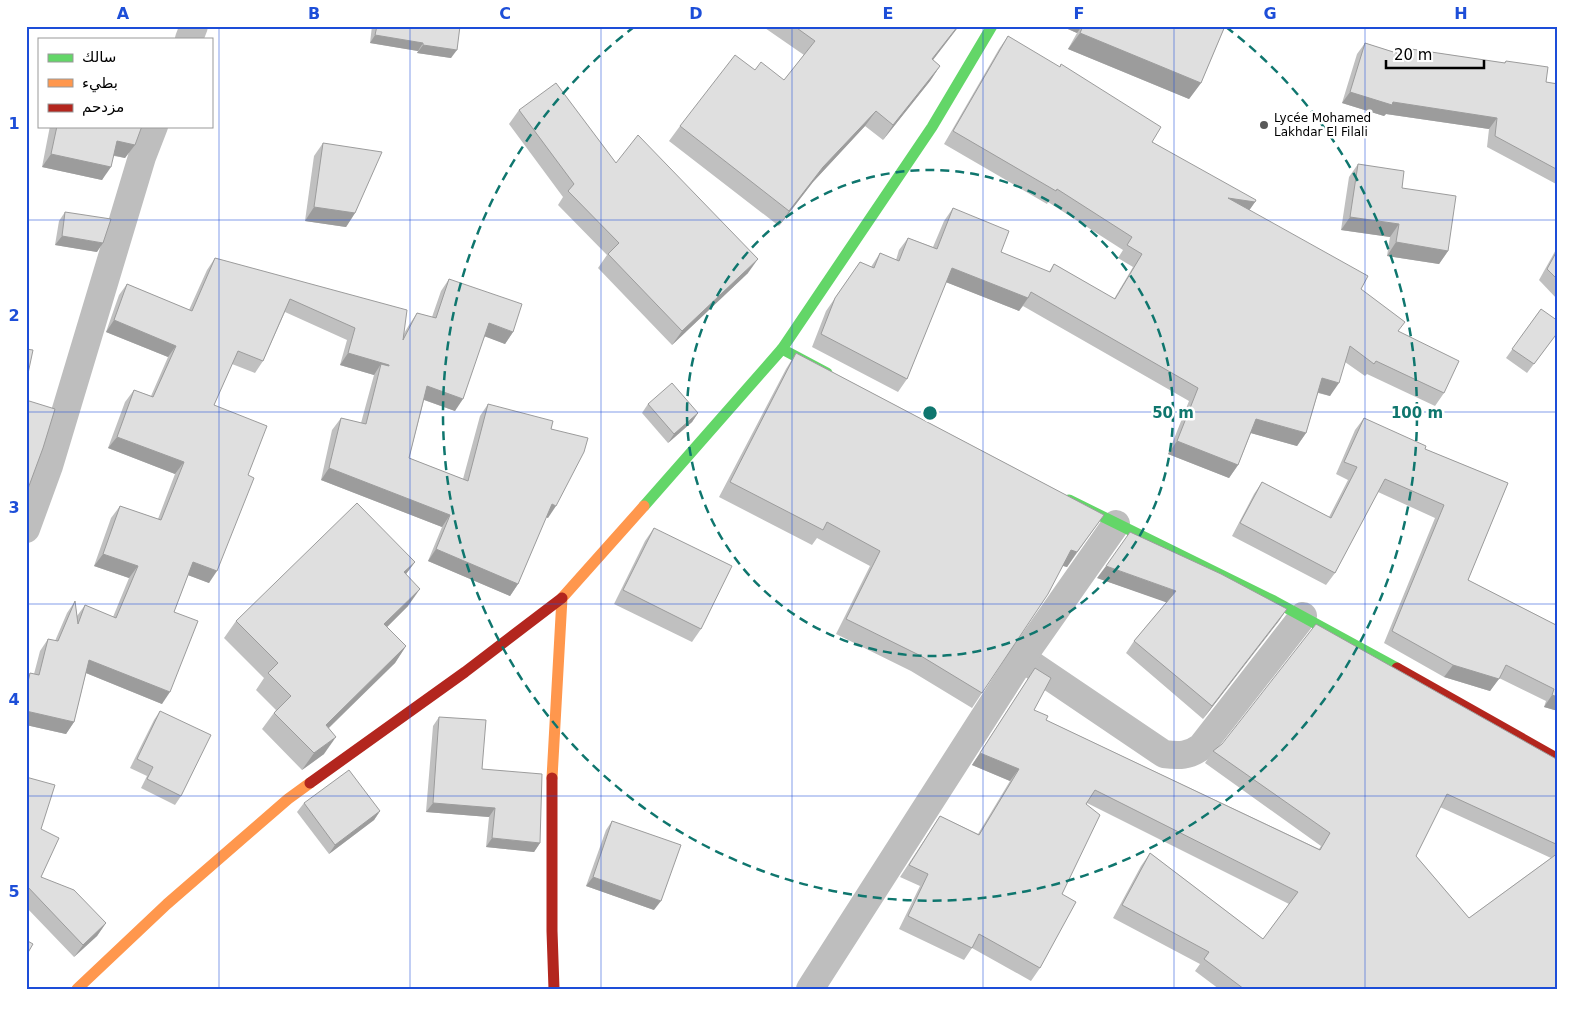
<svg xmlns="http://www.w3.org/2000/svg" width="1584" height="1015" viewBox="0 0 1584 1015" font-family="'DejaVu Sans','Noto Sans Arabic',sans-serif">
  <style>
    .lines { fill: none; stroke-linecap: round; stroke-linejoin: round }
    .street { stroke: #bebebe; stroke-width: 28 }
    .fast { stroke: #63d668; stroke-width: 11 }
    .slow { stroke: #ff974d; stroke-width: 11 }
    .jam { stroke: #b3261e; stroke-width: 11 }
    .wall { fill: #c0c0c0; fill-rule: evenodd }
    .shaded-wall { fill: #9c9c9c }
    .building { fill: #dfdfdf; stroke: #9c9c9c }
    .grid { fill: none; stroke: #1d4ed8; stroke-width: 1; stroke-opacity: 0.55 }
    .ring { fill: none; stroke: #0f766e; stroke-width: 2.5; stroke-dasharray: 9 6 }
    .poi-dot { fill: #595959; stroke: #fff; stroke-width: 2 }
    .labels { text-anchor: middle; stroke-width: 5; stroke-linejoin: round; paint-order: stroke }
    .poi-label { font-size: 12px; fill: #000; stroke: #fff; text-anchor: start }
    .centre { fill: #0f766e; stroke: #fff; stroke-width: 2.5 }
    .ring-label { font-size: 15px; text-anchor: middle; font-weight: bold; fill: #0f766e; stroke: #fff; stroke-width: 5; stroke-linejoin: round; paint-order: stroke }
    .neatline { fill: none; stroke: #1d4ed8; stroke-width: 2 }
    .grid-label { font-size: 16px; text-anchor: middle; font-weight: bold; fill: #1d4ed8 }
  </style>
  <rect width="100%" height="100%" fill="#fff"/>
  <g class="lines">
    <g class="street">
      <polyline points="189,39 194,26"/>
      <polyline points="26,529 49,466 142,157 154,126"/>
      <path d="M1022 658 1164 754C1179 756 1189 756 1201 747L1303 616"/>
      <polyline points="810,989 1022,658 1116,524"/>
    </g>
    <g class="fast">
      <polyline points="827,373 782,349 932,127 992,26"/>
      <polyline points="1069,500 1274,601 1397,668"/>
      <polyline points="644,506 782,349"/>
    </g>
    <g class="slow">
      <polyline points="552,778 562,598 644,506"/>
      <polyline points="77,989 167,904 288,799 310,783"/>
    </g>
    <g class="jam">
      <polyline points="1397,668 1558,759"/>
      <polyline points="552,778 552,931 554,989"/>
      <polyline points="310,783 465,672 562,598"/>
    </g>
  </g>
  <g class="wall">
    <polygon points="372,26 460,26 451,58 417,53 418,51 370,43"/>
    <polygon points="762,26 959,26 933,60 940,66 930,81 883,140 865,126 813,182 779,226 669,141 680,126 755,70 784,80 804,55"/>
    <polygon points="1061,26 1225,26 1201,83 1189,99 1068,49 1077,33"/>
    <polygon points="1008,36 1152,142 1255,202 1249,210 1361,289 1398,332 1444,393 1435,406 1367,374 1365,376 1345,362 1330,396 1318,393 1306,433 1297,446 1251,433 1238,465 1229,478 1168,454 1189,401 1023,306 1019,311 946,282 907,379 898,392 812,347 826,311 860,262 871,267 880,253 896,260 899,250 908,238 933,247 944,221 953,208 1001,252 1049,272 1054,264 1114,299 1133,267 1118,258 1123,250 1048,202 1047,204 944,144 999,49"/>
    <polygon points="1365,43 1406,56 1411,49 1504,63 1506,61 1546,82 1558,84 1558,185 1487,147 1489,129 1386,114 1384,116 1342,103 1357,54"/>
    <polygon points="519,110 616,163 748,273 672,345 598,268 607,255 558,205 563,197 509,124"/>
    <polygon points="50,126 142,126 125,158 114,156 102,180 42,167"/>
    <polygon points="323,143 355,213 346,227 305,221 314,156"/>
    <polygon points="1358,164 1402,188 1448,251 1439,264 1387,256 1390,237 1341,230 1349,177"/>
    <polygon points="65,212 97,252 55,245 59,221"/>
    <polygon points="1558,246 1558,300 1539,280"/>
    <polygon points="215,258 403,335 409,325 417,313 432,317 441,291 449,279 513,332 505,344 485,336 455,411 424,400 409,458 463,479 480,416 488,404 551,429 548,518 546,517 518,584 510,596 428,561 442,527 321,480 332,430 341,418 361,423 374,375 340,365 347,340 285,312 263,361 255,373 232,364 214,405 248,475 209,583 188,575 174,612 162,704 86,673 74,722 66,734 26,725 26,679 30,673 34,674 40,651 48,639 55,641 67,613 75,601 77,616 85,605 113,617 129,578 94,566 111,518 120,506 158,519 175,474 108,448 125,402 134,390 151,396 168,357 106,332 119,295 127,284 189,310 207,270"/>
    <polygon points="1541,309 1558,332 1527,373 1506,358"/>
    <polygon points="796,353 1104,515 1067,567 1063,566 982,693 972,708 911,671 836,634 870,566 817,538 812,545 719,497 786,369"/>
    <polygon points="648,404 698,413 692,422 668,443 642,413"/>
    <polygon points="1364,418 1425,449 1508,483 1468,580 1558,626 1558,711 1544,707 1546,701 1499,678 1490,691 1444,677 1384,643 1435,518 1378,492 1335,573 1326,585 1232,536 1254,494 1262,482 1329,517 1348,480 1336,474 1355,430"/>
    <polygon points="654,528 701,629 692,642 614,604 645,541"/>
    <polygon points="415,562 406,574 408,606 387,627 406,646 395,663 329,728 324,754 302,770 262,729 276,710 256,690 264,678 224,638 236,621"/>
    <polygon points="1097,578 1287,609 1203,719 1126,653 1134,641 1167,602"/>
    <path d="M1035 668 1034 710 1046 720 1319 849 1321 846 1205 763 1213 751 1558 760V989H1219L1195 971 1200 964 1113 918 1141 866 1150 853 1263 939 1289 904 1087 803 1062 894 1040 968 1031 981 972 948 964 960 899 929 920 886 900 877 940 816 978 834 1010 781 972 765ZM1440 807 1551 858 1469 918 1416 856Z"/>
    <polygon points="160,711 181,796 175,805 141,788 147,776 130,768 154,720"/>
    <polygon points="439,717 540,843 534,852 486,847 489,817 426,812 433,726"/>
    <polygon points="26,777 41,829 41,877 106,923 97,936 74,957 26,907"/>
    <polygon points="304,803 380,811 374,820 329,854 297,812"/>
    <polygon points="612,821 654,910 586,886 606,830"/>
  </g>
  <g class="shaded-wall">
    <polygon points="958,26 959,26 922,74 932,59"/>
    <polygon points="1061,26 1082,26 1077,33"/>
    <polygon points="1080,33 1201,83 1189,99 1068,49"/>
    <polygon points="375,35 423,43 418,51 370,43"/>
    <polygon points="423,45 457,50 451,58 417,53"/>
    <polygon points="940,66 930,81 883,140 893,125"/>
    <polygon points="1350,92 1393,102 1497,118 1489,129 1386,114 1384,116 1342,103"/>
    <polygon points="876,111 865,126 813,182 779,226 789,211 823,167"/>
    <polygon points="117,141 135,145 125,158 108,154"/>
    <polygon points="51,154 111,167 102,180 42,167"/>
    <polygon points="1228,198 1255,202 1246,215"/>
    <polygon points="314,207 355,213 346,227 305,221"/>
    <polygon points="1350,217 1399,224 1390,237 1341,230"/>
    <polygon points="62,236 103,243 97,252 55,245"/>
    <polygon points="1396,242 1448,251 1439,264 1387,256"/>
    <polygon points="758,259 748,273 672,345 682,331"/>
    <polygon points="952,268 1028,298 1019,311 943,281"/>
    <polygon points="114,320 176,346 168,357 106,332"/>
    <polygon points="489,323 513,332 505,344 481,335"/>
    <polygon points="348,353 389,365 381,377 381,364 374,375 340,365"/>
    <polygon points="1322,378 1339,383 1330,396 1313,391"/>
    <polygon points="427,386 463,399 455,411 419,398"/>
    <polygon points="698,413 692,422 668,443 674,434"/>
    <polygon points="1256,419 1306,433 1297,446 1247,432"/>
    <polygon points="117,437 184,462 175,474 108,448"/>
    <polygon points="1177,441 1238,465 1229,478 1168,454"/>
    <polygon points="329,468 450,515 442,527 321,480"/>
    <polygon points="552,504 556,506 548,518 543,516"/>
    <polygon points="436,549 518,584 510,596 428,561"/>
    <polygon points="1071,550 1077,552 1067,567 1060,565"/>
    <polygon points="103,554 138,566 129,578 94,566"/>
    <polygon points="193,562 217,571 209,583 185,574"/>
    <polygon points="415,562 403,578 404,572"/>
    <polygon points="1106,566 1176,591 1168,603 1097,578"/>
    <polygon points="420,589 408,606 373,641 384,624"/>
    <polygon points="1287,609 1279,621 1203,719 1212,706"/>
    <polygon points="406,646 395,663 315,741 326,725"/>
    <polygon points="89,660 170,692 162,704 81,671"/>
    <polygon points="1453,665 1499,679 1490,691 1444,677"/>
    <polygon points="1552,695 1558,697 1558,711 1544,707"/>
    <polygon points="26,711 74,722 66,734 26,725"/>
    <polygon points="336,737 324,754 302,770 314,753"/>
    <polygon points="980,753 1019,769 1010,781 972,765"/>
    <polygon points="433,803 495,808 489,817 426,812"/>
    <polygon points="380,811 374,820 329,854 335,845"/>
    <polygon points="492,838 540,843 534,852 486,847"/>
    <polygon points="593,877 661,901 654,910 586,886"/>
    <polygon points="106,923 97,936 74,957 83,945"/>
  </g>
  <g class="building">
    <polygon points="377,26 460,26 457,50 423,45 423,43 375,35"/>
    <polygon points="794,26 958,26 932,59 940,66 893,125 876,111 823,167 789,211 680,126 735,55 755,70 761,62 784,80 815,41"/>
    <polygon points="1083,26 1225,26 1201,83 1080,33"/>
    <polygon points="1008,36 1060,67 1061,64 1161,127 1152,142 1256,200 1255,202 1228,198 1368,276 1361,289 1405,322 1398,331 1459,361 1444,393 1376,361 1374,364 1350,346 1339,383 1322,378 1306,433 1256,419 1238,465 1177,441 1198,388 1031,292 1028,298 952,268 907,379 821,334 835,298 860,262 874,268 880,253 899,261 908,238 937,249 953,208 1009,231 1001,252 1050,272 1054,264 1115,299 1142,254 1127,245 1132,237 1057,189 1056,191 953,131"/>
    <polygon points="1365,43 1409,57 1411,49 1505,63 1506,61 1548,67 1546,82 1558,84 1558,170 1495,136 1497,118 1393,102 1392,105 1350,92"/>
    <polygon points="556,83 616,163 638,135 758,259 682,331 608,254 619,243 568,191 574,184 519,110"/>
    <polygon points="57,126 142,126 135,145 117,141 111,167 51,154"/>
    <polygon points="323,143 382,152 355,213 314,207"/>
    <polygon points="1358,164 1404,171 1402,188 1456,196 1448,251 1396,242 1399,224 1350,217"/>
    <polygon points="65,212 111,219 103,243 62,236"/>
    <polygon points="1558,249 1558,280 1547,269"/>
    <polygon points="215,258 407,310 403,340 417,313 436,318 449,279 522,304 513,332 489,323 463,399 427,386 409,458 468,481 488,404 553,421 551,429 588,438 584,452 556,506 552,504 518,584 436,549 450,515 329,468 341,418 366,424 381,364 389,366 389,365 348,353 355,328 290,299 263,361 238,351 214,405 267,426 248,475 254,478 217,571 193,562 174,612 198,621 170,692 89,660 74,722 26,711 26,691 30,673 39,675 48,639 58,641 75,601 78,624 85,605 116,618 138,566 103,554 120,506 161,520 184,462 117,437 134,390 153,397 176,346 114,320 127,284 192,311"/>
    <polygon points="1541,309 1558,321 1558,332 1534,364 1512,349"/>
    <polygon points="26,349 33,350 26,383"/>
    <polygon points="796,353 1104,515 1077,552 1071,550 1048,594 982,693 921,656 846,619 880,551 827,522 823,530 730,482"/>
    <polygon points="672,383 698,413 674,434 648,404"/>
    <polygon points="26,400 55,409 43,448 26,494"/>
    <polygon points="1364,418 1426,446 1425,449 1508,483 1468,580 1558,626 1558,697 1552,695 1554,689 1506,665 1499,679 1453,665 1392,631 1444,505 1385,479 1335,573 1240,523 1262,482 1331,518 1357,467 1344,462"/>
    <polygon points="357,503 415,562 404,572 420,589 384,624 406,646 326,725 336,737 314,753 274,713 291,696 268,673 278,663 236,621"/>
    <polygon points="654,528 732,566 701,629 623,590"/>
    <polygon points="1130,532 1221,574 1287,609 1212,706 1134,641 1176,591 1106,566"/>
    <polygon points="1316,624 1558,760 1558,845 1447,794 1416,856 1469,918 1558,853 1558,989 1244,989 1204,959 1209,952 1122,905 1150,853 1263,939 1298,892 1095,790 1086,804 1100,815 1062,894 1076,902 1040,968 979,934 972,948 908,916 928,874 909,865 940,816 979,835 1019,769 980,753 1035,668 1051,678 1034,710 1048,716 1046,720 1320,850 1330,833 1213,751 1222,744"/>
    <polygon points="160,711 211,735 181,796 147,779 153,767 137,759"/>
    <polygon points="439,717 486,720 482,769 542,774 540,843 492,838 495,808 433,803"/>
    <polygon points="349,770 380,811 335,845 304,803"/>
    <polygon points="26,777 55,785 41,829 59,838 41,877 74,890 106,923 83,945 26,885"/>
    <polygon points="612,821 681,845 661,901 593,877"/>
    <polygon points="26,940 33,944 26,956"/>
  </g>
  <path class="grid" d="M219 26V989M410 26V989M601 26V989M792 26V989M983 26V989M1174 26V989M1365 26V989M26 220H1558M26 412H1558M26 604H1558M26 796H1558"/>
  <g class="ring">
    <circle cx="930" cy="413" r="243"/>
    <path d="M1226 27A487 487 0 1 1 634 27"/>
  </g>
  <circle class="poi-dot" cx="1264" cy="125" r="5"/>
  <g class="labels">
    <g class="poi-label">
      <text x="1274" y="122">Lycée Mohamed<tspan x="1274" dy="14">Lakhdar El Filali</tspan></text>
    </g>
  </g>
  <circle cx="930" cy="413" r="8" class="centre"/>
  <g class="ring-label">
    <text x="1173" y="418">50 m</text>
    <text x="1417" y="418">100 m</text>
  </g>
  <rect width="1584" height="1015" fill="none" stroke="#ffffff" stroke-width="55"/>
  <rect x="38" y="38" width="175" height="90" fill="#ffffff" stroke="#999999"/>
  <rect x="48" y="54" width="25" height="8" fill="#63d668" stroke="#999999"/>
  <text x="82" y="62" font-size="15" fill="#000000">سالك</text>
  <rect x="48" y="79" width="25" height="8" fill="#ff974d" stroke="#999999"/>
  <text x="82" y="88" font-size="15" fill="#000000">بطيء</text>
  <rect x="48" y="104" width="25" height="8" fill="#b3261e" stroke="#999999"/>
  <text x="82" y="112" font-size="15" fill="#000000">مزدحم</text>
  <path d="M1386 60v8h98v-8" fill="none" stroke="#000000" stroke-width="2.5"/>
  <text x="1394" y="60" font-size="15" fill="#000000" stroke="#ffffff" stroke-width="4" paint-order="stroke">20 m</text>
  <rect x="28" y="28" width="1528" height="960" class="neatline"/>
  <g class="grid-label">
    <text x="123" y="19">A</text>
    <text x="314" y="19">B</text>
    <text x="505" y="19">C</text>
    <text x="696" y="19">D</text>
    <text x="888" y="19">E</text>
    <text x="1079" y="19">F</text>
    <text x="1270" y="19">G</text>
    <text x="1461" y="19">H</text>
    <text x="14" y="129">1</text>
    <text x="14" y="321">2</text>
    <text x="14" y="513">3</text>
    <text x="14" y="705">4</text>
    <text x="14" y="897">5</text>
  </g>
</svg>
